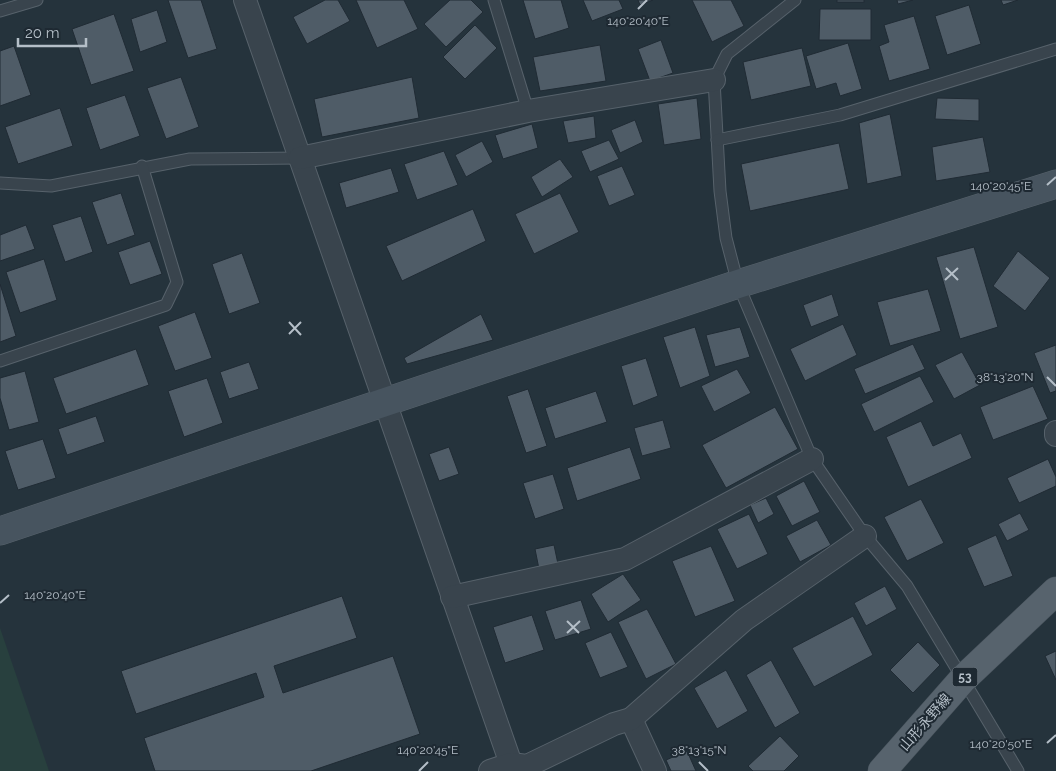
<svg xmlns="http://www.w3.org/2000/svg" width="1056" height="771" viewBox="0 0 1056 771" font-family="Raleway,'Noto Sans JP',sans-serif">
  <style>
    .green { fill: #28403e }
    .building { fill: #4f5c67; stroke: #202b34 }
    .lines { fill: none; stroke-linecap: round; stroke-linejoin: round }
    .lane-casing { stroke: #57626b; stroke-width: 13 }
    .street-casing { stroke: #57626b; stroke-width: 24 }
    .secondary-casing { stroke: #57626b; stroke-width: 29 }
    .primary-casing { stroke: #455059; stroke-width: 29 }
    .lane { stroke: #39444d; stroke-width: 11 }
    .street { stroke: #39444d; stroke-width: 22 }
    .secondary { stroke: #47545f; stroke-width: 28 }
    .primary { stroke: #57636d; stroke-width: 28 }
    .ticks { fill: none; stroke: #b5bfc8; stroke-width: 2 }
    .labels { text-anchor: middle; stroke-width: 4; stroke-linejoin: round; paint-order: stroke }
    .shield { fill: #1e2932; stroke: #88929b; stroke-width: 1 }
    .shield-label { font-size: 12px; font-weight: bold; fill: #b5bfc8 }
    .street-label { font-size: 14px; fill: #b5bfc8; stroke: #1e2932 }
    .ticks-label { font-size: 12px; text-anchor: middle; fill: #b5bfc8; stroke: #1e2932; stroke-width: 4; stroke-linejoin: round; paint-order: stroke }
  </style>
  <rect width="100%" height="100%" fill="#25333c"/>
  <polygon class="green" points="0,628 49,771 0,771"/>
  <g class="building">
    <polygon points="168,0 201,0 217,49 188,58"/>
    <polygon points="325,0 338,0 350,21 307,44 293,17"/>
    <polygon points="356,0 404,0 418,29 377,48"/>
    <polygon points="450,0 471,0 483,12 446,47 424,24"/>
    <polygon points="523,0 561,0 569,28 535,39"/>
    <polygon points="583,0 619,0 623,9 592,21"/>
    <polygon points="638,0 653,0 640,5"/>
    <polygon points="692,0 731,0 744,26 712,42"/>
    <rect x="837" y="0" width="27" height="2"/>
    <polygon points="897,0 913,0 898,4"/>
    <polygon points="1001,0 1018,0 1003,5"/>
    <polygon points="969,5 981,44 947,55 935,16"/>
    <polygon points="820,9 871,9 871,40 819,40"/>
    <polygon points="157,10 167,42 140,52 131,19"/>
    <polygon points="114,14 134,71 91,85 72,29"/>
    <polygon points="914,16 930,69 889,81 879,46 889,42 884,25"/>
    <polygon points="475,25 497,48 465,79 443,57"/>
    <polygon points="661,40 673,73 650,81 638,49"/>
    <polygon points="848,43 862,89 840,96 836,83 816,89 806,56"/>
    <polygon points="600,45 606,81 540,91 533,57"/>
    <polygon points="14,46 31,95 0,106 0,51"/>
    <polygon points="802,48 811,86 751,100 743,62"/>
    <polygon points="181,77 199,127 166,139 147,88"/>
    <polygon points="412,77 419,118 322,137 314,99"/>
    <polygon points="125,95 140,136 100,150 86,108"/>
    <polygon points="697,98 701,139 664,145 658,104"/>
    <polygon points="937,98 979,99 979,121 935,119"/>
    <polygon points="60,108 73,146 18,164 5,127"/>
    <polygon points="890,114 902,176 867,184 859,123"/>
    <polygon points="594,116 596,138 568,143 563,121"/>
    <polygon points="635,120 643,142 620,153 611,130"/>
    <polygon points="532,124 538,148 503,159 495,135"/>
    <polygon points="983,137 990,172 936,181 932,147"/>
    <polygon points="609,140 619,159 590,172 581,151"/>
    <polygon points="482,141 493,162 466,177 455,155"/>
    <polygon points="839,143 849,189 750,211 741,164"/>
    <polygon points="444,151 458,185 417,200 404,164"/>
    <polygon points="560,159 573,177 542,197 531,177"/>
    <polygon points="622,166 635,195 609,206 597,176"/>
    <polygon points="391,168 399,192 346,208 339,183"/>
    <polygon points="121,193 135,235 107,245 92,202"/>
    <polygon points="560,193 579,232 534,254 515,214"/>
    <polygon points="473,209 486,241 402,281 386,246"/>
    <polygon points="81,216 93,252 65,262 52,225"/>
    <polygon points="26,225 35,249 0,261 0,235"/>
    <polygon points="150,241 162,274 130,285 118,252"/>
    <polygon points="974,247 998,327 960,339 936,257"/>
    <polygon points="1018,251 1050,278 1025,311 993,286"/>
    <polygon points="242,253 260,303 229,314 212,264"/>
    <polygon points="44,259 57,300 20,313 6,272"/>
    <polygon points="0,284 16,336 0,342"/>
    <polygon points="928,289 941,331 890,346 877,302"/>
    <polygon points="832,294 839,316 811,327 803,305"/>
    <polygon points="195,312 212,358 175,371 158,326"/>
    <polygon points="481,314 493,340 407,364 404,358"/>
    <polygon points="843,324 857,355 805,381 790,349"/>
    <polygon points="695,327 710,376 680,388 663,337"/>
    <polygon points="740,327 750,357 715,367 706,335"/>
    <polygon points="913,344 925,369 865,394 854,369"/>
    <polygon points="1056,345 1056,391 1050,393 1034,353"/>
    <polygon points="136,349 149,385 66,414 53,378"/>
    <polygon points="962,352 980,385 954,399 935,365"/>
    <polygon points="646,358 658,396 633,406 621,366"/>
    <polygon points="249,362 259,389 229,399 220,372"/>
    <polygon points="737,369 751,393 714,412 701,386"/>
    <polygon points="25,371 39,422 9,430 0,398 0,378"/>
    <polygon points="920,376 934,402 874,432 861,404"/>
    <polygon points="207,378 223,423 184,437 168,391"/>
    <polygon points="1033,386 1048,419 993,440 980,407"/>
    <polygon points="528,389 547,446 526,453 507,396"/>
    <polygon points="596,391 607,422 555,439 545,408"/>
    <polygon points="775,407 798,449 726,488 702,445"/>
    <polygon points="96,416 105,442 67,455 58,429"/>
    <polygon points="663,420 671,448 642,456 634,428"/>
    <polygon points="921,421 933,446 961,433 972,458 908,487 886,437"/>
    <polygon points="43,439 56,478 18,490 5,451"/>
    <polygon points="449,447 459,474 439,481 429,454"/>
    <polygon points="630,447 641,479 577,501 567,468"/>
    <polygon points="1048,459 1056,477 1056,486 1019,503 1007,478"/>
    <polygon points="553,474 564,509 535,519 523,483"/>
    <polygon points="804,481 820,512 792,526 776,496"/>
    <polygon points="766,498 774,514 758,523 750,505"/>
    <polygon points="921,499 944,543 907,561 884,517"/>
    <polygon points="1020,513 1029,530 1007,541 998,524"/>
    <polygon points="749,514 768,554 737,569 717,529"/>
    <polygon points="817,520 831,545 800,562 786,536"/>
    <polygon points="996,535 1013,576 984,587 967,548"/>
    <polygon points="554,545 558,564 539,569 535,549"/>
    <polygon points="711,546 735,601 695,617 672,561"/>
    <polygon points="623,574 641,600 608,622 591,594"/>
    <polygon points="885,586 897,609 866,626 854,603"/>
    <polygon points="342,596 357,638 274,666 283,693 393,656 420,734 311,771 155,771 144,738 264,697 256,673 136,714 121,671"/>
    <polygon points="581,600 591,629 555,640 545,611"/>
    <polygon points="647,609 676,664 646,679 618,622"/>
    <polygon points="532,615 544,650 505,663 493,627"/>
    <polygon points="853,616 873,655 814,687 792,648"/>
    <polygon points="611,632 628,667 600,678 585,643"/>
    <polygon points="918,642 940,665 913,693 890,670"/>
    <polygon points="1056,651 1056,680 1045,656"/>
    <polygon points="771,660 800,713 775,728 746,675"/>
    <polygon points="726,670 748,711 717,729 694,688"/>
    <polygon points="780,736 799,756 784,771 753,771 748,766"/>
    <polygon points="687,751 696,771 671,771 666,760"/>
  </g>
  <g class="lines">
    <defs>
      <g id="lane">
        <polyline points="494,0 528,111"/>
        <polyline points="795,0 727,54 714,80 720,191 726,238 738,284 812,459 865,536 907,586 1018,771"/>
        <polyline points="0,11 37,0"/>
        <polyline points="717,140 840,115 1056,49"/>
        <polyline points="0,183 51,186 190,159 300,158"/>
        <polyline points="0,361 166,305 177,282 142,166"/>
      </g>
      <g id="street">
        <polyline points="245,0 511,764"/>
        <polyline points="300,158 528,111 714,80"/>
        <polyline points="1056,432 1056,435"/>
        <polyline points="452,597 625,559 812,459"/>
        <polyline points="631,719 655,771"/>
        <polyline points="490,771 511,764 527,766 614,724 631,719 744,620 865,536"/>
      </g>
      <polyline id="secondary" points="0,531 738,284 1056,184"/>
      <polyline id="primary" points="882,771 963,679 1056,591"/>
    </defs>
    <use href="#lane" class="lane-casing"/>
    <use href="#street" class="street-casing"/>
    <use href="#secondary" class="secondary-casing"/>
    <use href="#primary" class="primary-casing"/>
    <use href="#lane" class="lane"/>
    <use href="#street" class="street"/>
    <use href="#secondary" class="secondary"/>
    <use href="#primary" class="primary"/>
  </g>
  <path class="ticks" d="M638 9 647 0M1047 185 1056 177M946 268 958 280M945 280 958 268M289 322 301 335M289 334 301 322M1047 377 1056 386M0 603 9 595M567 621 579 633M567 633 580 621M1047 743 1056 735M699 762 708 771M419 771 428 762"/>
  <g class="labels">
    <rect class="shield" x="952.5" y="667.5" width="25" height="19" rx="4"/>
    <g class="shield-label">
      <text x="965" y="681">53</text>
    </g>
    <g class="street-label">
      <text transform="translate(925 722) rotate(-49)" y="5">山形永野線</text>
    </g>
  </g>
  <g class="ticks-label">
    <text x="638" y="25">140°20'40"E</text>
    <text x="1001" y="190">140°20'45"E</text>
    <text x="1005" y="381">38°13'20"N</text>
    <text x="55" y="599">140°20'40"E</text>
    <text x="1001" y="748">140°20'50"E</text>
    <text x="699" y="754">38°13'15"N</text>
    <text x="428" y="754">140°20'45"E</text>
  </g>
  <path d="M18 38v8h68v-8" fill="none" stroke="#b5bfc8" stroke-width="2.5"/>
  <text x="25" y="38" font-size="15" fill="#b5bfc8" stroke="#1e2932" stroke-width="4" paint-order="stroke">20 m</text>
</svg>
